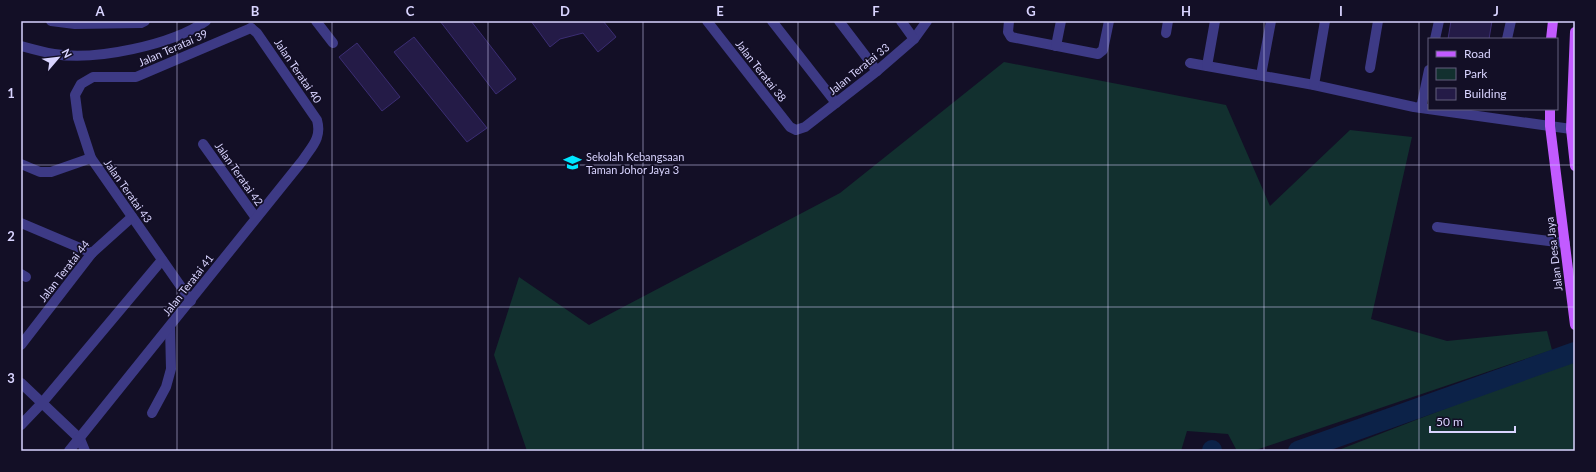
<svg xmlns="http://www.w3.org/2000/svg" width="1596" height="472" viewBox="0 0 1596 472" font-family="Lato,sans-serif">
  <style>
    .green { fill: #12302f }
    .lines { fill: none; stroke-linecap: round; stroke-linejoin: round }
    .river { stroke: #0c2248; stroke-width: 20 }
    .building { fill: #241b47; stroke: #3b2d73 }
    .minor { stroke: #3d3a85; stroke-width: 10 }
    .major { stroke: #c25bff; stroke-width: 10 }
    .grid { fill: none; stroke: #d9d4ff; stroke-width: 1; stroke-opacity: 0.55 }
    .labels { text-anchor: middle; stroke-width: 3.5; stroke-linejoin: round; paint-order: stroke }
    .street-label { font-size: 11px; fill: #d9d4ff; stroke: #130f26 }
    .poi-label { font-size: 11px; fill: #d9d4ff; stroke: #130f26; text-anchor: start }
    .neatline { fill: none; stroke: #d9d4ff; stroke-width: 1.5 }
    .grid-label { font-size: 13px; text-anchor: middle; font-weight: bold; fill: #d9d4ff }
  </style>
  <rect width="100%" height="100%" fill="#130f26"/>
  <g class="green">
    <polygon points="1004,62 1226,105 1270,206 1350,130 1412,137 1371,319 1447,341 1547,331 1552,350 1253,451 1237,451 1228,434 1187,431 1181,451 527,451 494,355 519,277 589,325 840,193"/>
    <polygon points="1573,359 1575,373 1575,451 1336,451"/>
  </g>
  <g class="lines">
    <g class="river">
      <polyline points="1212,451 1212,450"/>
      <polyline points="1298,451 1575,352"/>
    </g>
  </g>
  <g class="building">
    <polygon points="440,21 471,21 516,79 496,94"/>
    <polygon points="531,21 603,21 616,37 598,52 583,33 560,39 550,47"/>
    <polygon points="1451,21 1492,21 1489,39 1448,39"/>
    <polygon points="414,37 487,128 467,142 394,52"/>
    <polygon points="357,43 400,97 382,111 339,57"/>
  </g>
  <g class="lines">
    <g class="minor">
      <polyline points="51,21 75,24 141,23 145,21"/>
      <polyline points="316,21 333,43"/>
      <polyline points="707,21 790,127 796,130 805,127 877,71 914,39 927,21"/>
      <polyline points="772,21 836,103"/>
      <polyline points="839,21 877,71"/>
      <polyline points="901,21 914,39"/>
      <polyline points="1009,21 1008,32 1011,37 1098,54 1103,50 1109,21"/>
      <polyline points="1166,33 1168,21"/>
      <polyline points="1435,39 1439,21"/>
      <polyline points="1507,39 1511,21"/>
      <path d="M21 46C32 49 43 52 54 54 95 61 172 45 206 21"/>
      <polyline points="1056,46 1061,21"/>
      <polyline points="1190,63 1314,85 1414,107 1571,129"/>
      <polyline points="1207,66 1215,21"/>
      <polyline points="1370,68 1378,21"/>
      <polyline points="1261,75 1271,21"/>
      <polyline points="1314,85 1325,21"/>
      <polyline points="1421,108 1429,70"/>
      <polyline points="203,144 256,218"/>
      <polyline points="21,164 40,172 51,172 91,158"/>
      <polyline points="21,223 92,253"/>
      <polyline points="1437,227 1565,243"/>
      <polyline points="21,274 26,277"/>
      <polyline points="191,301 91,158 78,118 75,95 81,84 93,77 136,77 251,28"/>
      <polyline points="21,345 92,253 132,217"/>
      <polyline points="21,383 80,439 85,451"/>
      <polyline points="152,413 166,387 171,369 170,327"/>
      <polyline points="21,425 42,403 162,260"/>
      <path d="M69 451 303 160C312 146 322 138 317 120L257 33 251 28"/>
    </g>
    <g class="major">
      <polyline points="1575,32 1571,129 1575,166"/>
      <polyline points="1551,39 1553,21"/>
      <polyline points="1550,109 1550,126 1575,325"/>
    </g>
  </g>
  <path class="grid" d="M177 21V451M332 21V451M488 21V451M643 21V451M798 21V451M953 21V451M1108 21V451M1264 21V451M1419 21V451M21 165H1575M21 307H1575"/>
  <defs>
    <symbol id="school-bare" viewBox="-9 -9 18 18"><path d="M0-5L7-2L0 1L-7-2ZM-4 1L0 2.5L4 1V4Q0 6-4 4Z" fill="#00e5ff" stroke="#130f26" stroke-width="2.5" paint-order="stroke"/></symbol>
  </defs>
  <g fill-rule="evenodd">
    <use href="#school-bare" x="560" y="150" width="25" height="25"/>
  </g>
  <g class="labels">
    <g class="street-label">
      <text transform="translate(173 48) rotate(-24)" y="4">Jalan Teratai 39</text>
      <text transform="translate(859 69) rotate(-39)" y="4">Jalan Teratai 33</text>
      <text transform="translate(298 71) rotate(56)" y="4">Jalan Teratai 40</text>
      <text transform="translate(761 71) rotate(52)" y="4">Jalan Teratai 38</text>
      <text transform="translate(239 174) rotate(55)" y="4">Jalan Teratai 42</text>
      <text transform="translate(128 191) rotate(55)" y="4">Jalan Teratai 43</text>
      <text transform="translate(1554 254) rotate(-97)" y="4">Jalan Desa Jaya</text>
      <text transform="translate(64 271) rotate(-52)" y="4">Jalan Teratai 44</text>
      <text transform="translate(188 285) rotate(-52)" y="4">Jalan Teratai 41</text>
    </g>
    <g class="poi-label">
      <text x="586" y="161">Sekolah Kebangsaan<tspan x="586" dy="13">Taman Johor Jaya 3</tspan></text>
    </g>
  </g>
  <rect width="1596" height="472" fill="none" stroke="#130f26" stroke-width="44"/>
  <rect x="1428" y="38" width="130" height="72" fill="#130f26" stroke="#625e7d"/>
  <rect x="1436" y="51" width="20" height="6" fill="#c25bff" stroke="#625e7d"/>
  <text x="1464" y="58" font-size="12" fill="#d9d4ff">Road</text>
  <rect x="1436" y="68" width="20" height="12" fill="#12302f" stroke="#625e7d"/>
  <text x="1464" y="78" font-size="12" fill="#d9d4ff">Park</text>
  <rect x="1436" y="88" width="20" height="12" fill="#241b47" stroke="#625e7d"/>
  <text x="1464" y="98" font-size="12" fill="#d9d4ff">Building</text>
  <g transform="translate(58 58) rotate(62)" stroke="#130f26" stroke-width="3" paint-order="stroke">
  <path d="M0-3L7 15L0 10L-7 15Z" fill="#d9d4ff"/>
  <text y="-6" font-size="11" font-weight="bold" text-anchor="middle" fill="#d9d4ff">N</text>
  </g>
  <path d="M1430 426v6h85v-6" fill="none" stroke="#d9d4ff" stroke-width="2"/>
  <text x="1436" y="426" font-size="12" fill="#d9d4ff" stroke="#130f26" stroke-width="3" paint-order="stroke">50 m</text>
  <rect x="22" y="22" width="1552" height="428" class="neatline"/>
  <g class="grid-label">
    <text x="100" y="16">A</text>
    <text x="255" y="16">B</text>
    <text x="410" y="16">C</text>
    <text x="565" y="16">D</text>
    <text x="720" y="16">E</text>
    <text x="876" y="16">F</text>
    <text x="1031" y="16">G</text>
    <text x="1186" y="16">H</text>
    <text x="1341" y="16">I</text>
    <text x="1496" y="16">J</text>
    <text x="11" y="98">1</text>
    <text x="11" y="241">2</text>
    <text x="11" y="383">3</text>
  </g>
</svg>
